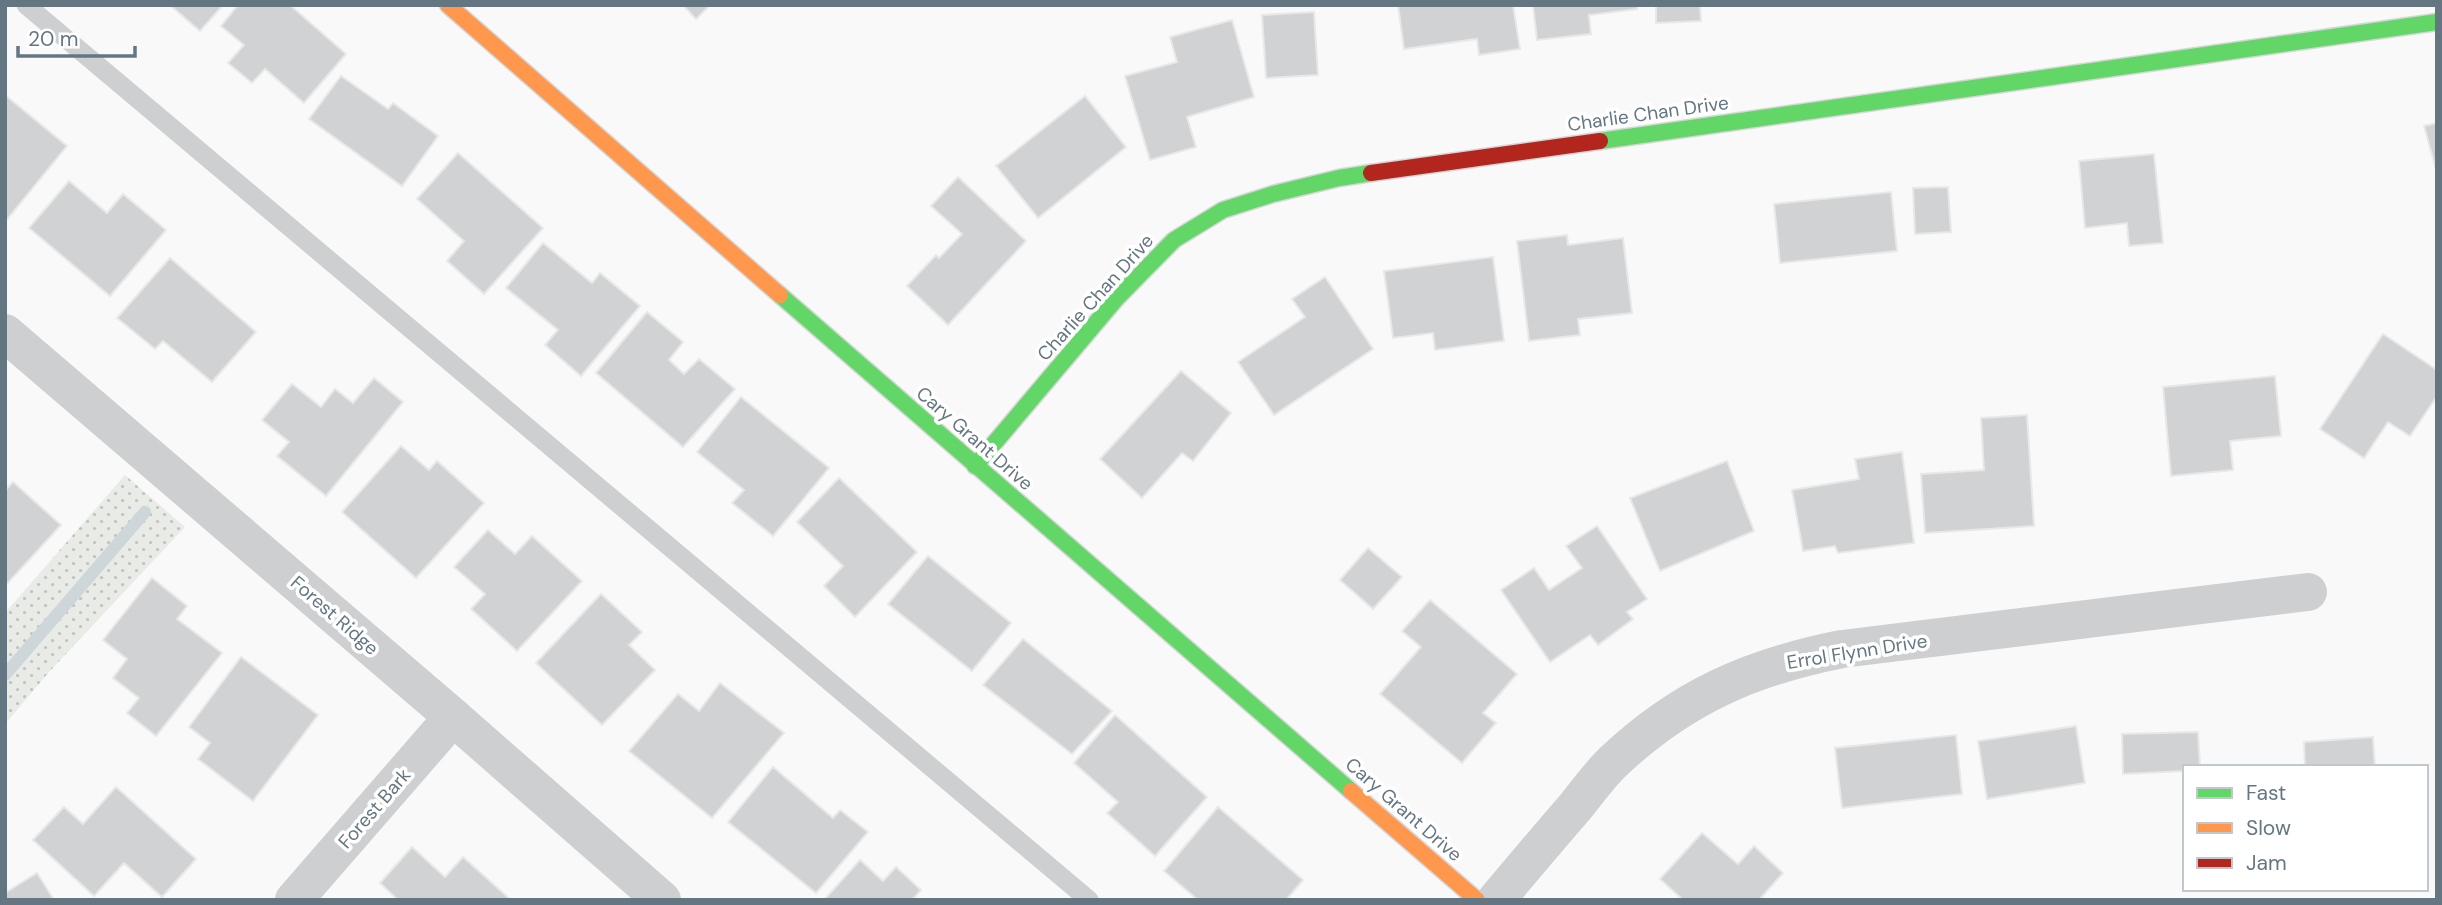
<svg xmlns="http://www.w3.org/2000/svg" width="2442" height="905" viewBox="0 0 2442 905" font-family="'DM Sans',sans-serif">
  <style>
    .grass { fill: url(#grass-dots) }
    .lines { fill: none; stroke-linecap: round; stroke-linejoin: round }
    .stream { stroke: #ced6d9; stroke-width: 12 }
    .building { fill: #d0d2d3; stroke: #e8e8e8; stroke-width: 2 }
    .fast-casing { stroke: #d5d6d7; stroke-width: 19 }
    .slow-casing { stroke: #d5d6d7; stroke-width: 19 }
    .jam-casing { stroke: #d5d6d7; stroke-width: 19 }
    .lane { stroke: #cecfd0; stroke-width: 19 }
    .street { stroke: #cecfd0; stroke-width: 38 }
    .fast { stroke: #63d668; stroke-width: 16 }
    .slow { stroke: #ff974d; stroke-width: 16 }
    .jam { stroke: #b3261e; stroke-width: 16 }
    .labels { text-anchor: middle; stroke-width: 7; stroke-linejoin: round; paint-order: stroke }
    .street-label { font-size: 19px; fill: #657683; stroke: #fff }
  </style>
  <defs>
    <pattern id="grass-dots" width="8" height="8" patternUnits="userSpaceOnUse" patternTransform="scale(1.75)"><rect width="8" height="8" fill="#e8ebe6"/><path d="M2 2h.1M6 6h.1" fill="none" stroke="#c0c3c0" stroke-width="1.8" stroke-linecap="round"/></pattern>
  </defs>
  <rect width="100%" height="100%" fill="#f9f9f9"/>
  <polygon class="grass" points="125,475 185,527 50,671 5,724 5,613"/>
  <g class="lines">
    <polyline class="stream" points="5,675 145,512"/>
  </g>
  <g class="building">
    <polygon points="170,5 223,5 200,31"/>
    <polygon points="238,5 290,5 346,54 304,103 265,69 252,83 228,63 244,45 221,26"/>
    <polygon points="683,5 710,5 696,19"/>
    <polygon points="1398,5 1513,5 1520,49 1479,55 1477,39 1404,49"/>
    <polygon points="1533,5 1637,5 1637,9 1589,15 1591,34 1537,40"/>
    <polygon points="1656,5 1700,5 1701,21 1656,23"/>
    <polygon points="1314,12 1318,75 1266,78 1262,15"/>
    <polygon points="1232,20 1254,97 1187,117 1196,147 1150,160 1125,76 1177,62 1170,37"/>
    <polygon points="341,76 388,109 393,103 438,136 402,186 309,119"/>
    <polygon points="5,95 67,146 5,222"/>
    <polygon points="1085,96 1126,147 1038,218 996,166"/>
    <polygon points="2437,123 2437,173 2424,126"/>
    <polygon points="458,153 543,228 484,294 447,261 464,241 417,199"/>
    <polygon points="2154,154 2163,243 2129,246 2127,223 2085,228 2079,161"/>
    <polygon points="958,177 1026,241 948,325 907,286 936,255 939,258 962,234 931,206"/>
    <polygon points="69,181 107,213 123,194 166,230 110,296 29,228"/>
    <polygon points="1948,187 1951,232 1915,234 1913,188"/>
    <polygon points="1891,192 1897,251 1780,263 1774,204"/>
    <polygon points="1567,235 1568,245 1623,238 1632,313 1578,319 1580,335 1529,341 1517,241"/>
    <polygon points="543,243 592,283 600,273 640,306 581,376 545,345 558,330 506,288"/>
    <polygon points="1493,257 1504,341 1435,350 1433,333 1393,338 1384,271"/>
    <polygon points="170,258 256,332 212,382 163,341 155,349 117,318"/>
    <polygon points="1325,277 1373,349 1274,415 1238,362 1305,317 1292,299"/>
    <polygon points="647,312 683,342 669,360 684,374 699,359 735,389 683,447 596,373"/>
    <polygon points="2383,334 2437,370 2437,396 2410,436 2388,422 2364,458 2320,429"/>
    <polygon points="1181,371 1231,413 1193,461 1182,453 1142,498 1100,459"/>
    <polygon points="2275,376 2281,436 2230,441 2233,470 2171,476 2163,387"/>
    <polygon points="374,378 403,402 326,496 277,456 289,442 262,420 292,384 321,407 335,389 353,403"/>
    <polygon points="741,397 829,468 773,536 732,503 744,490 697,452"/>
    <polygon points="2027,415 2034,526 1925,533 1921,474 1984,470 1981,418"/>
    <polygon points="401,446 429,470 437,461 484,503 416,578 342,512"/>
    <polygon points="1902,452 1914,543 1838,553 1835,546 1803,551 1792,490 1859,479 1855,459"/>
    <polygon points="1727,461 1754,531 1660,571 1630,498"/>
    <polygon points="839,478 917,552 855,617 824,586 843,566 797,522"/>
    <polygon points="13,482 61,525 5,586 5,491"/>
    <polygon points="1597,526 1647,599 1627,612 1633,619 1598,645 1590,635 1550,662 1501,590 1534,568 1549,590 1582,568 1566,546"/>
    <polygon points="488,530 515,554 532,536 582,581 517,651 471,609 485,594 454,567"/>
    <polygon points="1368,548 1402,577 1373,609 1340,580"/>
    <polygon points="928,556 1011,623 972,671 888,604"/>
    <polygon points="152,578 187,606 177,619 222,653 156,736 127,713 139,698 113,678 127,659 103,640"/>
    <polygon points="601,594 642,632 629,645 655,670 602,725 536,663"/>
    <polygon points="1430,600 1517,674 1483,713 1496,723 1462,763 1380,694 1421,647 1402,631"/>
    <polygon points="1023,639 1112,711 1072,754 983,685"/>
    <polygon points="241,657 318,715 253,801 198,759 210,743 189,727"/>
    <polygon points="720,683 784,733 712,818 629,751 678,694 699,711"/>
    <polygon points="1115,715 1207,797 1155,856 1107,813 1118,802 1074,763"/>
    <polygon points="2076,726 2085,783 1987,799 1978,741"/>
    <polygon points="2198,732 2200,767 2185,767 2185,771 2123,774 2122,734"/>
    <polygon points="1956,735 1962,794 1842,808 1835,748"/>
    <polygon points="2373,737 2375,767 2305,767 2304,742"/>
    <polygon points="773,767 833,818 840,810 868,832 816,893 728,822"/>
    <polygon points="116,787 196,859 162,897 124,863 94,896 33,840 64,807 83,824"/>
    <polygon points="1218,807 1303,880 1286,900 1198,900 1164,871"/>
    <polygon points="1702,833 1738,864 1754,846 1783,873 1759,900 1683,900 1660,879"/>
    <polygon points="412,847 445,877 463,857 511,900 398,900 380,883"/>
    <polygon points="860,860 883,881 896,867 921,890 912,900 824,900"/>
    <polygon points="37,873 54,900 5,900 5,893"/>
  </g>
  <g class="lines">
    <defs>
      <g id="fast">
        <polyline points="1600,141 2437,22"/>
        <polyline points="780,295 1351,791"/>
        <polyline points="975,466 1116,299 1174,240 1223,210 1273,194 1339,178 1371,173"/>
      </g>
      <g id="slow">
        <polyline points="448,5 780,295"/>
        <polyline points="1351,791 1477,900"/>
      </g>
      <polyline id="jam" points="1371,173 1600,141"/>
    </defs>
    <use href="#fast" class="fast-casing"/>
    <use href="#slow" class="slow-casing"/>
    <use href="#jam" class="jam-casing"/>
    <polyline class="lane" points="26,5 1089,900"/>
    <g class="street">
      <polyline points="5,333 453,717 662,900"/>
      <polyline points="294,900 453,717"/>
      <path d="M1496 900C1523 868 1549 837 1576 806 1588 791 1600 774 1614 761 1682 697 1751 667 1842 649L2308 592"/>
    </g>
    <use href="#fast" class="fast"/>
    <use href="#slow" class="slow"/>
    <use href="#jam" class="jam"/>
  </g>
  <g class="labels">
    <g class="street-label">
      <text transform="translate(1648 113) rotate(-8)" y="7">Charlie Chan Drive</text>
      <text transform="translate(1095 297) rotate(-48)" y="7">Charlie Chan Drive</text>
      <text transform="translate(975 438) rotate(41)" y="7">Cary Grant Drive</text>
      <text transform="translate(335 615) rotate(41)" y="7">Forest Ridge</text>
      <text transform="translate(1857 651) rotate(-9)" y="7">Errol Flynn Drive</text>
      <text transform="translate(374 808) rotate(-49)" y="7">Forest Bark</text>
      <text transform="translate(1404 809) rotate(41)" y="7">Cary Grant Drive</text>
    </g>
  </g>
  <rect width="2442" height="905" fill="none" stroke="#657683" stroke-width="14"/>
  <rect x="2183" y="765" width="245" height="126" fill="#ffffff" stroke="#c1c8cd" stroke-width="2"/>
  <rect x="2197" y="788" width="35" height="10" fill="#63d668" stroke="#c1c8cd" stroke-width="2"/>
  <text x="2246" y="800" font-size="21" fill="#657683">Fast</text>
  <rect x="2197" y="823" width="35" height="10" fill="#ff974d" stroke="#c1c8cd" stroke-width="2"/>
  <text x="2246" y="835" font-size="21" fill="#657683">Slow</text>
  <rect x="2197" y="858" width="35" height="10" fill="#b3261e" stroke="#c1c8cd" stroke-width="2"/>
  <text x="2246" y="870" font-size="21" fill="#657683">Jam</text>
  <path d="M18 46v10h117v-10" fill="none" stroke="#657683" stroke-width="3.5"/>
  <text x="28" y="46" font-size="21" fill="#657683" stroke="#ffffff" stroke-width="5" paint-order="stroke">20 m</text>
</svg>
